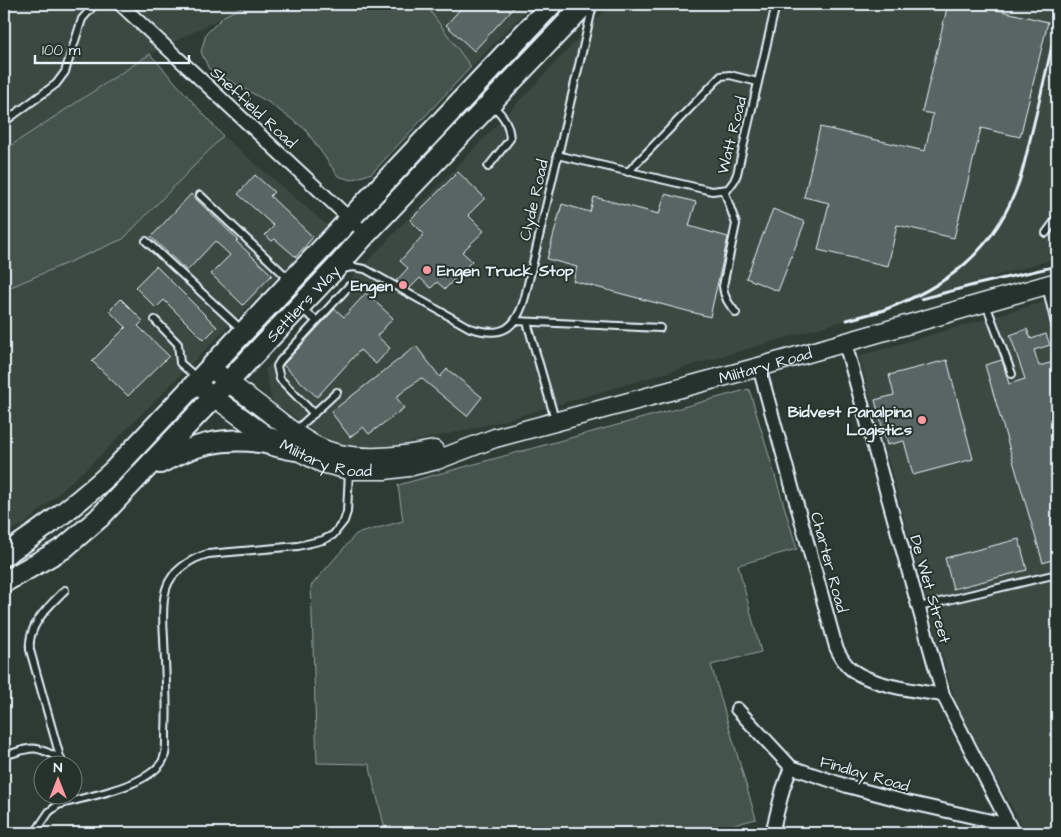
<svg xmlns="http://www.w3.org/2000/svg" width="1061" height="837" viewBox="0 0 1061 837" font-family="'Architects Daughter',sans-serif">
  <style>
    .built { fill: #3b4843 }
    .green { fill: #45524e; stroke: #96a2a3 }
    .building { fill: #596563; stroke: #e8f1f8 }
    .lines { fill: none; stroke-linecap: round; stroke-linejoin: round }
    .lane-casing { stroke: #e8f1f8; stroke-width: 10 }
    .street-casing { stroke: #e8f1f8; stroke-width: 16 }
    .secondary-casing { stroke: #e8f1f8; stroke-width: 21 }
    .primary-casing { stroke: #e8f1f8; stroke-width: 24 }
    .lane { stroke: #26332d; stroke-width: 6 }
    .street { stroke: #26332d; stroke-width: 12 }
    .secondary { stroke: #26332d; stroke-width: 18 }
    .primary { stroke: #26332d; stroke-width: 20 }
    .rail { stroke: #e8f1f8; stroke-width: 3 }
    .poi-dot { fill: #ff9aa2; stroke: #26332d; stroke-width: 2 }
    .labels { text-anchor: middle; stroke-width: 4; stroke-linejoin: round; paint-order: stroke }
    .street-label { font-size: 16px; fill: #e8f1f8; stroke: #26332d }
    .poi-label { font-size: 16px; font-weight: bold; fill: #e8f1f8; stroke: #26332d; text-anchor: end }
  </style>
  <rect width="100%" height="100%" fill="#2e3b35"/>
  <filter id="ink" filterUnits="userSpaceOnUse"><feTurbulence type="fractalNoise" baseFrequency=".02" numOctaves="2"/><feDisplacementMap in="SourceGraphic" scale="10" xChannelSelector="R" yChannelSelector="G"/><feConvolveMatrix kernelMatrix="1 2 1 2 8 2 1 2 1" color-interpolation-filters="sRGB"/></filter>
  <g filter="url(#ink)">
    <g class="built">
      <polygon points="4,4 248,4 150,54 4,150"/>
      <polygon points="425,4 533,4 471,67"/>
      <polygon points="611,4 1057,4 1057,258 488,425 377,450 332,443 272,402 265,370"/>
      <polygon points="223,136 328,226 104,452 25,524 4,534 4,290 123,239"/>
      <polygon points="1057,298 1057,833 1026,833 957,707 859,356"/>
    </g>
    <g class="green">
      <polygon points="248,4 425,4 471,67 372,173 351,180 338,176 305,129 268,102 209,69 201,52 206,34 224,16"/>
      <polygon points="150,54 223,136 123,239 4,290 4,150"/>
      <polygon points="749,389 797,549 738,565 761,652 711,665 756,819 733,825 735,833 518,833 517,827 496,833 386,833 369,764 317,763 311,586 356,534 403,521 398,485"/>
    </g>
    <g class="building">
      <polygon points="465,4 517,4 474,51 446,25"/>
      <polygon points="948,4 972,4 1048,22 1020,137 981,128 954,238 897,225 888,266 818,250 829,203 804,197 820,127 925,151 933,114 922,112"/>
      <polygon points="458,172 485,198 468,215 484,231 462,252 472,261 445,289 437,282 431,288 420,278 410,288 396,281 408,268 400,261 424,234 410,220"/>
      <polygon points="255,175 274,192 270,196 313,237 296,257 275,239 272,241 265,235 274,226 238,194"/>
      <polygon points="191,194 238,240 236,241 272,275 243,305 211,274 230,255 215,241 187,271 151,237"/>
      <polygon points="665,194 696,202 689,226 728,237 710,317 573,281 577,267 547,259 562,204 590,212 594,197 659,214"/>
      <polygon points="773,209 805,222 778,291 746,278"/>
      <polygon points="156,266 217,327 204,340 164,300 156,308 135,287"/>
      <polygon points="366,293 393,318 377,336 390,348 376,364 360,350 317,397 283,365 335,309 344,317"/>
      <polygon points="121,299 143,321 138,326 169,356 128,396 92,361 126,327 109,311"/>
      <polygon points="1027,329 1031,339 1046,334 1050,345 1034,350 1039,366 1057,361 1057,558 1043,563 985,365 1002,360 1009,384 1025,379 1010,335"/>
      <polygon points="416,346 440,377 447,369 482,397 467,416 421,378 396,397 404,408 369,434 363,427 350,437 331,412"/>
      <polygon points="947,360 973,459 913,475 904,441 887,445 875,400 894,395 889,375"/>
      <polygon points="1019,539 1027,570 953,589 945,558"/>
    </g>
    <g class="lines">
      <defs>
        <g id="lane">
          <polyline points="4,122 56,84 65,72 82,19 95,4"/>
          <polyline points="557,155 712,191 728,189 734,181 737,174 776,4"/>
          <path d="M488 167 510 139C509 124 504 116 493 106"/>
          <polyline points="628,172 721,76 730,75 758,82"/>
          <path d="M724 190 736 224 723 286C724 298 729 304 736 313"/>
          <polyline points="200,195 290,280"/>
          <polyline points="1046,233 1057,218"/>
          <polyline points="146,241 242,330"/>
          <path d="M341 269 353 267 365 269 470 328C503 338 516 329 525 297L593 5"/>
          <polyline points="1046,286 1057,332"/>
          <polyline points="986,304 1012,374"/>
          <polyline points="300,308 317,321"/>
          <polyline points="155,320 178,344 180,363 197,378"/>
          <polyline points="516,321 660,328"/>
          <polyline points="527,322 555,419"/>
          <polyline points="314,414 280,379 277,366 280,361 349,286"/>
          <polyline points="295,431 337,392"/>
          <polyline points="919,607 1057,574"/>
          <path d="M4 756C33 747 33 744 61 759"/>
          <path d="M62 764 30 650C27 625 49 606 65 590"/>
          <path d="M35 833 49 812 58 805C87 796 144 788 162 762 167 754 166 742 166 733 168 701 165 669 164 638 163 624 162 602 166 589 171 571 192 558 208 554L298 546 323 540 333 535 344 521 347 512 349 472"/>
        </g>
        <g id="street">
          <polyline points="120,4 366,234"/>
          <polyline points="845,343 943,695 1013,833"/>
          <path d="M759 367 836 647C840 656 844 664 852 670 874 686 917 691 943 695"/>
          <polyline points="737,709 791,767 847,786 907,802 1009,825"/>
          <polyline points="772,833 783,789 791,767"/>
        </g>
        <g id="secondary">
          <path d="M211 368C230 384 250 398 269 413 289 428 310 447 335 453 368 461 402 456 434 450"/>
          <path id="s1" d="M196 384 264 434 322 463 349 470H385L408 467 437 460 495 438 759 367 1057 282"/>
        </g>
        <g id="primary">
          <path d="M160 463C193 445 221 437 260 442 272 444 284 449 297 450"/>
          <path d="M4 555C43 530 79 502 113 471L552 4"/>
          <path id="s2" d="M4 582 64 548 99 518 334 270 366 234 585 4"/>
        </g>
      </defs>
      <use href="#lane" class="lane-casing"/>
      <use href="#street" class="street-casing"/>
      <use href="#secondary" class="secondary-casing"/>
      <use href="#primary" class="primary-casing"/>
      <use href="#lane" class="lane"/>
      <use href="#street" class="street"/>
      <use href="#secondary" class="secondary"/>
      <use href="#primary" class="primary"/>
      <g class="rail">
        <polyline points="921,299 974,285 1057,266"/>
        <path d="M878 312C946 288 994 252 1019 182 1025 163 1029 143 1034 123 1042 90 1050 56 1057 22"/>
        <polyline points="847,320 885,310"/>
      </g>
    </g>
  </g>
  <g class="poi-dot">
    <circle cx="427" cy="270" r="5"/>
    <circle cx="403" cy="285" r="5"/>
    <circle cx="922" cy="420" r="5"/>
  </g>
  <g class="labels">
    <g class="street-label">
      <text transform="translate(254 107) rotate(43)" y="6">Sheffield Road</text>
      <text transform="translate(731 135) rotate(-76)" y="6">Watt Road</text>
      <text transform="translate(533 200) rotate(-77)" y="6">Clyde Road</text>
      <text dy="6" stroke="none"><textPath href="#s2" startOffset="411">Settlers Way</textPath></text>
      <text dy="6" stroke="none"><textPath href="#s1" startOffset="608">Military Road</textPath></text>
      <text dy="6" stroke="none"><textPath href="#s1" startOffset="152">Military Road</textPath></text>
      <text transform="translate(830 562) rotate(75)" y="6">Charter Road</text>
      <text transform="translate(931 589) rotate(74)" y="6">De Wet Street</text>
      <text transform="translate(865 773) rotate(16)" y="6">Findlay Road</text>
    </g>
    <g class="poi-label">
      <text x="437" y="276" text-anchor="start">Engen Truck Stop</text>
      <text x="393" y="291">Engen</text>
      <text x="912" y="417">Bidvest Panalpina<tspan x="912" dy="18">Logistics</tspan></text>
    </g>
  </g>
  <rect width="1061" height="837" fill="none" stroke="#26332d" stroke-width="20"/>
  <rect x="10" y="10" width="1041" height="817" fill="none" stroke="#e8f1f8" stroke-width="2" filter="url(#ink)"/>
  <g transform="translate(58 780)"><circle r="24" fill="#26332d" stroke="#747f7e"/>
  <path d="M0-4L9 19L0 12L-9 19Z" fill="#ff9aa2"/>
  <text y="-8" font-size="14" font-weight="bold" text-anchor="middle" fill="#e8f1f8">N</text>
  </g>
  <path d="M35 55v8h154v-8" fill="none" stroke="#e8f1f8" stroke-width="2.5"/>
  <text x="42" y="55" font-size="15" fill="#e8f1f8" stroke="#26332d" stroke-width="4" paint-order="stroke">100 m</text>
</svg>
